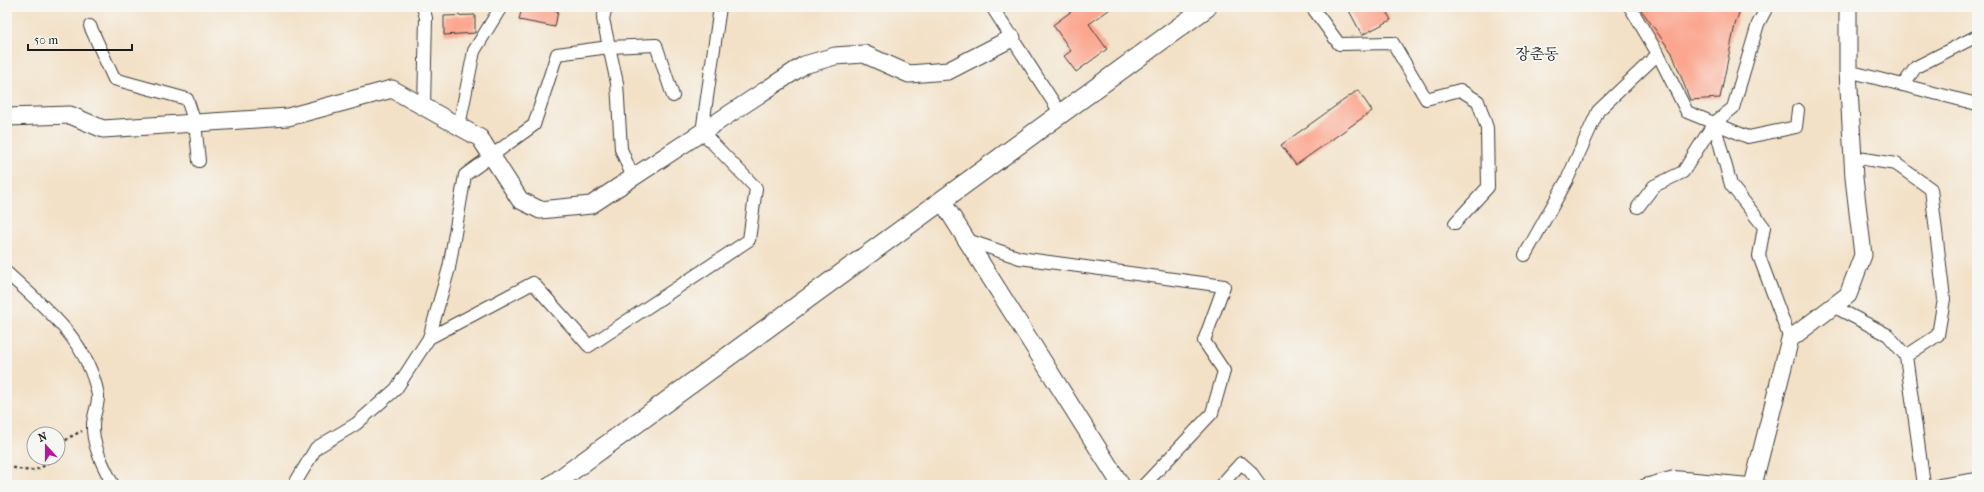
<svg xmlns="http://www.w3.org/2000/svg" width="1984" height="492" viewBox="0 0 1984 492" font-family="'IM FELL French Canon','Noto Serif KR',serif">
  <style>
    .building { fill: #fba68f }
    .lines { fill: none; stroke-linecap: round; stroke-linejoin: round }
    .street-casing { stroke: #3c3a36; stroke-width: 14 }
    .secondary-casing { stroke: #3c3a36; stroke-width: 19 }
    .primary-casing { stroke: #3c3a36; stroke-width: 21 }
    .path { stroke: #3c3a36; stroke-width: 2.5; stroke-dasharray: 3 3; stroke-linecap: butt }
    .street { stroke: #fff; stroke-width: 12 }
    .secondary { stroke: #fff; stroke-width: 17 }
    .primary { stroke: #fff; stroke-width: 19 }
    .labels { text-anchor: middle; stroke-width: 4; stroke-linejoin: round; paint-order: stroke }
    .quarter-label { font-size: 15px; fill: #1c1c1c; stroke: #f6f6f2 }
  </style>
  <rect width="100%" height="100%" fill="#f6f6f2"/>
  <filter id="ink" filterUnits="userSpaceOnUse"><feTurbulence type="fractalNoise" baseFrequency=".025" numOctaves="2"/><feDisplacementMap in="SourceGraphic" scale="8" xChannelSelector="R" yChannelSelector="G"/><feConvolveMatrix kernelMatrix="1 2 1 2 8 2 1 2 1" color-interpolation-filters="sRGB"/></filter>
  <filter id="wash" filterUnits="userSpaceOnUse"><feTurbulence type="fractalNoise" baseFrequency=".012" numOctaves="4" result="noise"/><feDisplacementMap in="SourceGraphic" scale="16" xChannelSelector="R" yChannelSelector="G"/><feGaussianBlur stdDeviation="0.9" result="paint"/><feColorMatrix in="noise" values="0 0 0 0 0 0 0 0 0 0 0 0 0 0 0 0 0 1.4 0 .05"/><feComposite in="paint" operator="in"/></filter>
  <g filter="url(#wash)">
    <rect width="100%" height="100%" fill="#f3e1c7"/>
    <g id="blocks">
      <g class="building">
        <polygon points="522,7 539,7 558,11 555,27 519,20"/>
        <polygon points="1077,7 1113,7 1089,24 1107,49 1076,72 1064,56 1071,51 1053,25"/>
        <polygon points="1347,7 1384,7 1391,20 1362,35"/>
        <polygon points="1639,7 1741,7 1735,25 1720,98 1690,100 1672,53"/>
        <polygon points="475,15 475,33 444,35 444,16"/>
        <polygon points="1358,90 1372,111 1296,165 1281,145"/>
      </g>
    </g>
  </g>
  <g filter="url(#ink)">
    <use href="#blocks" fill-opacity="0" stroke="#3c3a36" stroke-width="1"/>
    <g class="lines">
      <defs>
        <g id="street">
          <polyline points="423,7 426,18 424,106"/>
          <polyline points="606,7 603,19 617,83 621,149 633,178"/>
          <polyline points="992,7 1061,114"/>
          <polyline points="1312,7 1339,44 1393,43 1426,99 1460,90 1478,101 1487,128 1488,187 1455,223"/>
          <polyline points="1630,7 1658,54 1687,112 1714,123 1733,108 1758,24 1767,7"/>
          <polyline points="90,26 114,79 187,99 195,123 199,161"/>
          <polyline points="1848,71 1977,104"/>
          <polyline points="1903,85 1916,67 1977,36"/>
          <polyline points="1714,123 1748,137 1796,127 1798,110"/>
          <polyline points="459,126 474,51 501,7"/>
          <polyline points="1852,157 1896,164 1931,189 1944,299 1938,335 1906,356"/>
          <polyline points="1638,207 1654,186 1683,172 1714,123 1731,185 1764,227 1759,256 1790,339"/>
          <polyline points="967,240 1020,258 1224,286 1204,341 1224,371 1212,413 1144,485"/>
          <polyline points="1525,255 1567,180 1598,111 1658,54"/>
          <path d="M7 273C46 309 87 339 98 395 99 404 93 415 93 425 92 446 104 467 113 485"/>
          <polyline points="1833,306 1888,335 1906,356 1924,485"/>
          <polyline points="429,338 449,268 465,175 534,125 557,54 609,47 656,45 673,96"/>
          <polyline points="294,485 316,448 356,424 396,389 429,338 533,283 589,346 749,240 756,188 702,132 720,7"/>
          <polyline points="1221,485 1241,463 1250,471 1260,485"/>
          <polyline points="1645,485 1674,477 1760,485"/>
          <polyline points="1940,485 1977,479"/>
        </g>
        <g id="secondary">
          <polyline points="7,117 70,115 103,129 288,117 392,89 480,138 520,200 540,210 591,205 804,65 835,56 864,54 909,74 948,71 1012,38"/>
          <polyline points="942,201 1121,485"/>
          <polyline points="1753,485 1790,339 1848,295 1863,255 1854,178 1848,71 1848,7"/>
        </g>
        <polyline id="primary" points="552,485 1207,7"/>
      </defs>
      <use href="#street" class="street-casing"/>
      <use href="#secondary" class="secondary-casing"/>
      <use href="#primary" class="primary-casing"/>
      <g class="path">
        <polyline points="58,450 68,438 82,431"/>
        <path d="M7 466C26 471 38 475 52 458"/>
      </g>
      <use href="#street" class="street"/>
      <use href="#secondary" class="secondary"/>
      <use href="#primary" class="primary"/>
    </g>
  </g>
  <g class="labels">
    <g class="quarter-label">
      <text x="1537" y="59">장춘동</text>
    </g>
  </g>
  <rect width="1984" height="492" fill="none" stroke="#f6f6f2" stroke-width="24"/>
  <g transform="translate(46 446) rotate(339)"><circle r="19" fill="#f6f6f2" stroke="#9f9f9c"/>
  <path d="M0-3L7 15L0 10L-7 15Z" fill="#b5179e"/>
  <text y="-6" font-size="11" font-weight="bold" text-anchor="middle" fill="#1c1c1c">N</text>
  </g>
  <path d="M28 44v6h104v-6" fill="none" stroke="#1c1c1c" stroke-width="2"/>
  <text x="34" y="44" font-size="12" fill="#1c1c1c" stroke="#f6f6f2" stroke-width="3" paint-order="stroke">50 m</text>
</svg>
